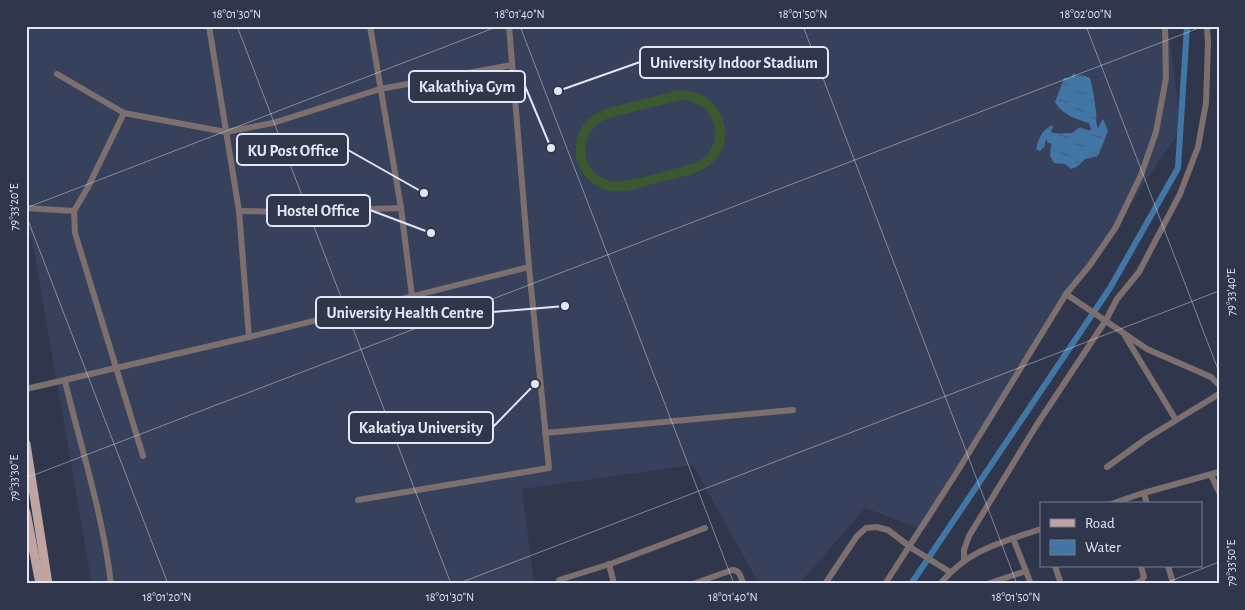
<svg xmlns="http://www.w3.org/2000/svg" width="1245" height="610" viewBox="0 0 1245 610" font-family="'Alegreya Sans',sans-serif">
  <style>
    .built { fill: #38415c }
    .garden { fill: #3b5831; fill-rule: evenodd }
    .water { fill: url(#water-ripples) }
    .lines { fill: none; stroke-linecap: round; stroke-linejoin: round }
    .canal { stroke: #4276a6; stroke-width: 6 }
    .minor { stroke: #7c6f6d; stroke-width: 6 }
    .major { stroke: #bfa4a1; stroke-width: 9 }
    .ticks { fill: none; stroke: #e2e7f4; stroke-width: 1; stroke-opacity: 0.45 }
    .leader { fill: none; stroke: #e2e7f4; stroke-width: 2 }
    .callout-dot { fill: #e2e7f4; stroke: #30374c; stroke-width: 2 }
    .callout { fill: #30374c; stroke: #e2e7f4; stroke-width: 2 }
    .callout-label { font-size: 16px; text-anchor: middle; font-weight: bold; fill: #e2e7f4 }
    .neatline { fill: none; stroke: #e2e7f4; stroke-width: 2 }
    .ticks-label { font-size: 12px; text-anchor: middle; fill: #e2e7f4 }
  </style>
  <defs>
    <pattern id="water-ripples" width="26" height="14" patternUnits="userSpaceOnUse" patternTransform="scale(1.25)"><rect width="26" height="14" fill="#4276a6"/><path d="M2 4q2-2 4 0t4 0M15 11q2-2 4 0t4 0" fill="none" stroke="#43607c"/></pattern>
  </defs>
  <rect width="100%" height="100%" fill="#30374c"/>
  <polygon class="built" points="26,26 1168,26 1181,129 1063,303 925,530 865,508 799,584 759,584 693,465 522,489 534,584 92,584 32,239 26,231"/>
  <path class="garden" d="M676 91C691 89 706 94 716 107 723 116 726 128 725 139 720 173 683 176 656 183 642 187 626 193 612 191 603 190 595 186 588 179 579 170 574 157 576 145 579 114 606 108 631 102 646 98 661 95 676 91ZM685 100C721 105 727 152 692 164 675 168 629 183 613 181 578 176 576 129 609 118L678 101Z"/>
  <path class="water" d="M1074 73 1076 76 1082 75 1090 78C1092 84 1095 103 1096 111 1097 117 1095 123 1098 128L1103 119 1108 131 1098 156 1085 159 1078 166 1071 169 1065 164 1054 163 1050 156 1051 144 1047 142V138L1045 142V146L1040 151 1036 149C1039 138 1041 131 1052 125L1053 128 1051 130 1052 133C1059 134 1065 133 1072 133L1080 127 1089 131 1091 129 1089 123C1075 119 1063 115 1055 102L1064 78H1070Z"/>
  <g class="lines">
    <polyline class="canal" points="911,584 1110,288 1178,168 1187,26"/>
    <g class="minor">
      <polyline points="209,26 239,211 249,337"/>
      <polyline points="370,26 401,208 412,296"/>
      <polyline points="57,74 124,113 226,132 273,123 380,89 512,65"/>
      <polyline points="124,113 88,187 74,211 75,233 143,456"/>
      <polyline points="26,208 74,211"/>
      <polyline points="239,211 286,212 401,208"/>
      <polyline points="1066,294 1147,349 1211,377 1219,385"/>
      <polyline points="1125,336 1176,420"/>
      <path d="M65 381C81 448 103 515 111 584"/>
      <polyline points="26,389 249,337 529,267"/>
      <polyline points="545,433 793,410"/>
      <polyline points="1107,467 1147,438 1219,394"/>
      <polyline points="1211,475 1219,492"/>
      <polyline points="1144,493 1147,504"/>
      <polyline points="358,500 549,468 529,267 509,26"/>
      <polyline points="1111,504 1140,494 1219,472"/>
      <polyline points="1013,538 1031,584"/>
      <polyline points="964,560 964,550 969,536 1036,426 1106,320 1117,299 1139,272 1180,194 1198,147 1206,103 1208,43 1207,26"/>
      <polyline points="609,564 614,584"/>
      <polyline points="1055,566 1061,584"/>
      <polyline points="1168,566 1173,583"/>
      <polyline points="559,584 559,580 613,563 705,528"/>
      <path d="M693 584 732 570C740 570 741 577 743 584"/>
      <polyline points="825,584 857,536 866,528 877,527 888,530 913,549 950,572"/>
      <polyline points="885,584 957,472 1066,294 1090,265 1116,227 1141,175 1156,132 1166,78 1165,26"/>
      <path d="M940 584C969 549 1000 543 1041 529"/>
      <polyline points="987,584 1026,571"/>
      <polyline points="1134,584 1141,581 1144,577 1141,566"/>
    </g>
    <g class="major">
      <polyline points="26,444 48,584"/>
      <polyline points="26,512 40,584"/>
    </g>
  </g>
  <path class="ticks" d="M237 26 451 584M520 26 734 584M803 26 1017 584M1086 26 1219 372M26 208 499 26M26 215 168 584M26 478 1204 26M457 584 1219 291M1163 584 1219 562"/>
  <path class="leader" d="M558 91L640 62M551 148L525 86M424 193L348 150M431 233L370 210M565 306L493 312M535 384L493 427"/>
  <g class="callout-dot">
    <circle cx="558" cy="91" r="5"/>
    <circle cx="551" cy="148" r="5"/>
    <circle cx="424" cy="193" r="5"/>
    <circle cx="431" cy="233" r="5"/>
    <circle cx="565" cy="306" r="5"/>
    <circle cx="535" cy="384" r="5"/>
  </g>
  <g class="callout">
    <rect x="640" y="47" width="188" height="31" rx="5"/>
    <rect x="409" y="71" width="116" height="31" rx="5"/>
    <rect x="237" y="134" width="111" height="31" rx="5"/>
    <rect x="267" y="195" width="103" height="31" rx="5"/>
    <rect x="316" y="297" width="177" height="31" rx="5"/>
    <rect x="349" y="412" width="144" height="31" rx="5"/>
  </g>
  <g class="callout-label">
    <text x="734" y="68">University Indoor Stadium</text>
    <text x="467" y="92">Kakathiya Gym</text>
    <text x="293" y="156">KU Post Office</text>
    <text x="318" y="216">Hostel Office</text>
    <text x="405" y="318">University Health Centre</text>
    <text x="421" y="433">Kakatiya University</text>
  </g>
  <rect width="1245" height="610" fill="none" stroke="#30374c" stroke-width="55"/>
  <rect x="1040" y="502" width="162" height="65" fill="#30374c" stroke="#777d8f"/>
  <rect x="1050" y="519" width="25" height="8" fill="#bfa4a1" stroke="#777d8f"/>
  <text x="1085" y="528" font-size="15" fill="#e2e7f4">Road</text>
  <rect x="1050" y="540" width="25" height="15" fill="url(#water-ripples)" stroke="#777d8f"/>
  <text x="1085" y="552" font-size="15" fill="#e2e7f4">Water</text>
  <rect x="28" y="28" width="1190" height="554" class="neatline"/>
  <g class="ticks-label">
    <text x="237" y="18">18°01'30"N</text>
    <text x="520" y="18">18°01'40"N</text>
    <text x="803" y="18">18°01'50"N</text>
    <text x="1086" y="18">18°02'00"N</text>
    <text transform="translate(14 207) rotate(-90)" y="4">79°33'20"E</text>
    <text transform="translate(1231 292) rotate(-90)" y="4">79°33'40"E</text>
    <text transform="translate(14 478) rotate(-90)" y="4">79°33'30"E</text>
    <text transform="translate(1231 563) rotate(-90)" y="4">79°33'50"E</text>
    <text x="167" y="601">18°01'20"N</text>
    <text x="450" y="601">18°01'30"N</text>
    <text x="733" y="601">18°01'40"N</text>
    <text x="1016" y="601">18°01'50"N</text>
  </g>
</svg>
